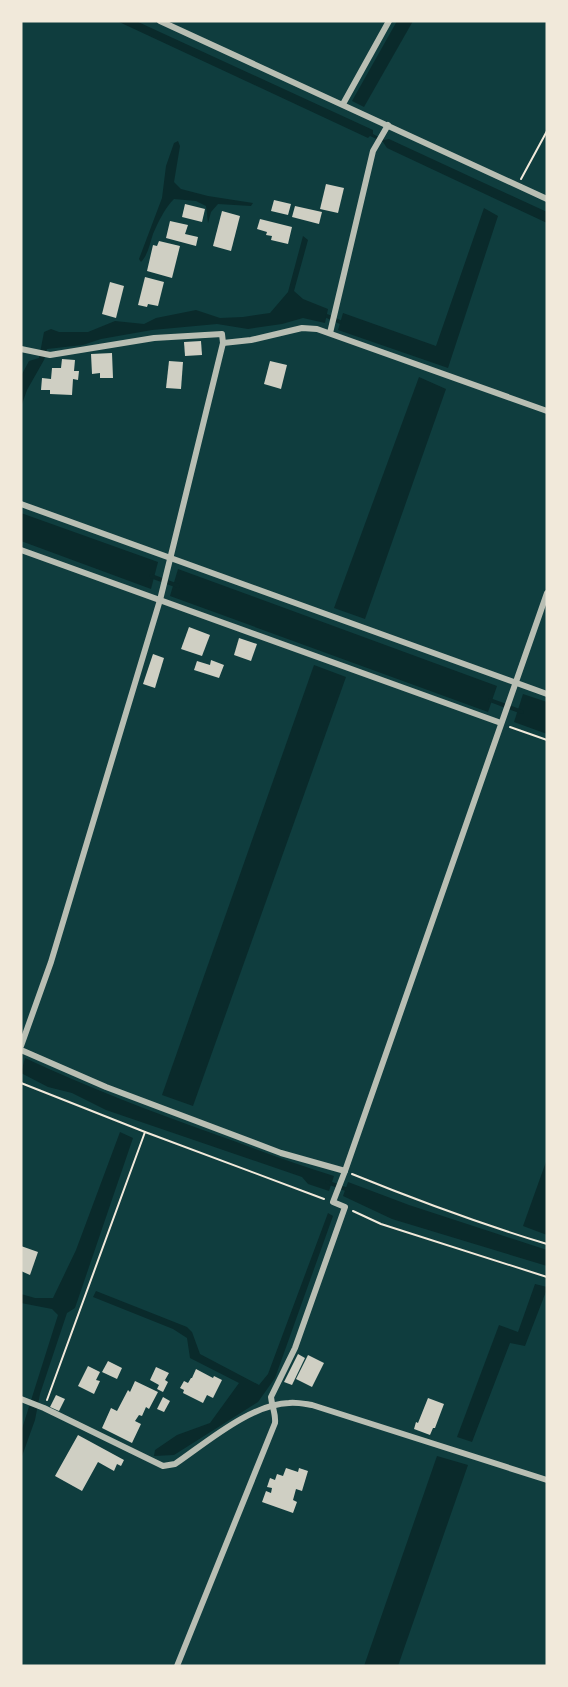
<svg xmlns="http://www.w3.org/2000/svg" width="568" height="1687" viewBox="0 0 568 1687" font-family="'Roboto Serif',serif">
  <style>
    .water { fill: #0a2a2b }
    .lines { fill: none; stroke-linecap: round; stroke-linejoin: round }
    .stream { stroke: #0a2a2b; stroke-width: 4 }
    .building { fill: #cfcfc3 }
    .path { stroke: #f1e9da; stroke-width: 2 }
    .minor { stroke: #b8beb3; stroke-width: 6 }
  </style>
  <rect width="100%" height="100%" fill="#0f3d3e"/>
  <g class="water">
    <polygon points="117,21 136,21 373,130 373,134 384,140 389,139 547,212 547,223 387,148 383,142 370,136 368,138"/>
    <polygon points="397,21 413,21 364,107 352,101"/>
    <path d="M178 141 180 146 174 182 181 189 208 196 253 203 251 206 218 204 211 212 208 223 206 206 196 201 174 199C165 208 158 222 153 234 150 243 148 255 141 262L139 259 162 198 166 166 174 143Z"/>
    <polygon points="484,208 498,216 448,368 338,330 343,313 436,346"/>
    <polygon points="303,236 308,240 294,291 303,299 328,309 325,323 303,318 282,324 248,329 217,324 152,330 101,339 83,345 47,349 44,360 27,390 21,407 21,376 29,361 39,358 44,332 51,329 59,332 88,332 115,321 144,324 156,318 196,310 220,318 243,317 270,313 288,292"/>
    <polygon points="419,377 446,389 365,619 334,608"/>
    <polygon points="21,513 158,562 151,589 21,541"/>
    <polygon points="178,569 497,686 488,712 170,596"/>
    <polygon points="314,665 346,677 193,1106 162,1095"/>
    <polygon points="523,694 547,702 547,734 514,722"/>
    <path d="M25 1058C87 1087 152 1112 217 1135 256 1149 294 1164 334 1176L329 1191 308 1184 302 1177 106 1110 72 1093 48 1087 21 1073Z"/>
    <polygon points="120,1132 133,1138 75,1308 67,1313 40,1394 35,1420 21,1459 21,1432 58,1315 52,1309 21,1303 21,1294 35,1298 53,1298 76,1250"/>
    <polygon points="547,1159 547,1235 523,1226"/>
    <polygon points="348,1182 409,1205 547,1250 547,1266 392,1219 343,1196"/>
    <polygon points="328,1213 333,1216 275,1378 258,1402 174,1455 154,1456 155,1450 177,1435 210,1423 239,1383 190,1358 187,1338 173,1329 93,1297 96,1291 187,1327 192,1332 200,1354 259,1385 268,1374"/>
    <polygon points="535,1284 547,1287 547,1289 525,1346 510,1343 472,1442 457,1437 499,1325 518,1332"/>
    <polygon points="437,1456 468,1465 398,1666 364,1666"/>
  </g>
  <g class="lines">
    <g class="stream">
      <polyline points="327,316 340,322"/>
      <polyline points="151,576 178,586"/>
      <polyline points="490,700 522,712"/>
      <polyline points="327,1182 348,1190"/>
    </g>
  </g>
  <g class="building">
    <polygon points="326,184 344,188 338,213 320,209"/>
    <polygon points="274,200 291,204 288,215 271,211"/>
    <polygon points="185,204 205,209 202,222 182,217"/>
    <polygon points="295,206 322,212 319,224 292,217"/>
    <polygon points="222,211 240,216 231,251 213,246"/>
    <polygon points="260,219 292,227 288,244 271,240 272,236 266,235 267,232 257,229"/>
    <polygon points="170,221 188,225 185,234 198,237 196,246 166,238"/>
    <polygon points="159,241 180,246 172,278 147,271 153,245 157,246"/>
    <polygon points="145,277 164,282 158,306 148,304 147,307 138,305"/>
    <polygon points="110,282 124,286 116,318 102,314"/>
    <polygon points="201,341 202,355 185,356 184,342"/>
    <polygon points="112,353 113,378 100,378 100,373 92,374 91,354"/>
    <polygon points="62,359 75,360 74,371 79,371 78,380 73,379 72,395 50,394 50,390 41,390 42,378 51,379 52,368 61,368"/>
    <polygon points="169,361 183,362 181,389 166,388"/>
    <polygon points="270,361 287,365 281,389 264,384"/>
    <polygon points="189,627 210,635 202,656 181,649"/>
    <polygon points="239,638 257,644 251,661 234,655"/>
    <polygon points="153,654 164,658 155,688 143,684"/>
    <polygon points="211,660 224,665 219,678 194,670 197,661 210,665"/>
    <polygon points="21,1246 38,1252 30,1275 21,1271"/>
    <polygon points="298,1354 305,1358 292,1385 284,1382"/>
    <polygon points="308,1355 324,1363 312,1387 296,1379"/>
    <polygon points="108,1361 122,1368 117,1379 102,1372"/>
    <polygon points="88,1366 100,1372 96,1380 100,1381 94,1394 78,1386"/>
    <polygon points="156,1367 169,1373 165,1380 168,1382 163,1392 157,1389 159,1385 150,1380"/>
    <polygon points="196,1369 213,1378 214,1376 222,1380 213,1398 207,1395 203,1403 183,1393 184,1390 180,1388 184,1381 188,1383 191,1378 192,1378"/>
    <polygon points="135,1381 158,1392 149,1409 146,1407 142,1416 139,1415 135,1421 141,1424 132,1443 102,1428 111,1408 117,1411 128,1390 130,1392"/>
    <polygon points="56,1395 65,1399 59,1411 50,1407"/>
    <polygon points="163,1397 170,1401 164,1412 157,1409"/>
    <polygon points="428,1398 444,1404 435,1428 433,1428 430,1435 414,1429 416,1422 418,1423"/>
    <polygon points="78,1435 124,1460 121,1466 117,1464 114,1471 98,1462 82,1491 55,1476"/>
    <polygon points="286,1468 298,1472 299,1468 308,1471 302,1491 296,1489 293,1500 297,1502 293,1513 262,1502 266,1491 271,1493 272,1488 267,1487 270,1478 275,1480 277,1474 283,1476"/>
  </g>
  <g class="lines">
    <g class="path">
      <polyline points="521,179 547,131"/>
      <polyline points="510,727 547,740"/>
      <polyline points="21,1083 145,1132 324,1199"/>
      <path d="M352 1174C416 1200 481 1224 547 1244"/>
      <polyline points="353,1211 381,1224 547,1277"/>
      <polyline points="47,1400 145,1132"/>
    </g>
    <g class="minor">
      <polyline points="160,21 547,199"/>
      <polyline points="343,104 389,21"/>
      <polyline points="330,333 373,151 388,125"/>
      <polyline points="223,343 251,340 302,328 317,329 547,411"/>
      <polyline points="21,349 50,355 154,338 222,334 223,343 160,600 51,962 21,1046"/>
      <polyline points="21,504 547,694"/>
      <polyline points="21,550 501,723"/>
      <polyline points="21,1050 106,1087 281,1153 345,1171"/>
      <path d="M21 1399 44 1408 163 1466 175 1464C206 1443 251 1404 289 1403 296 1402 305 1404 312 1405L547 1480"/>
      <path d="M177 1666 275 1423C276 1414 272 1407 271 1397L295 1348 345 1207 333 1202 345 1171 547 593"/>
    </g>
  </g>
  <rect width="568" height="1687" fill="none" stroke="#f1e9da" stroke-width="45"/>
</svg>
